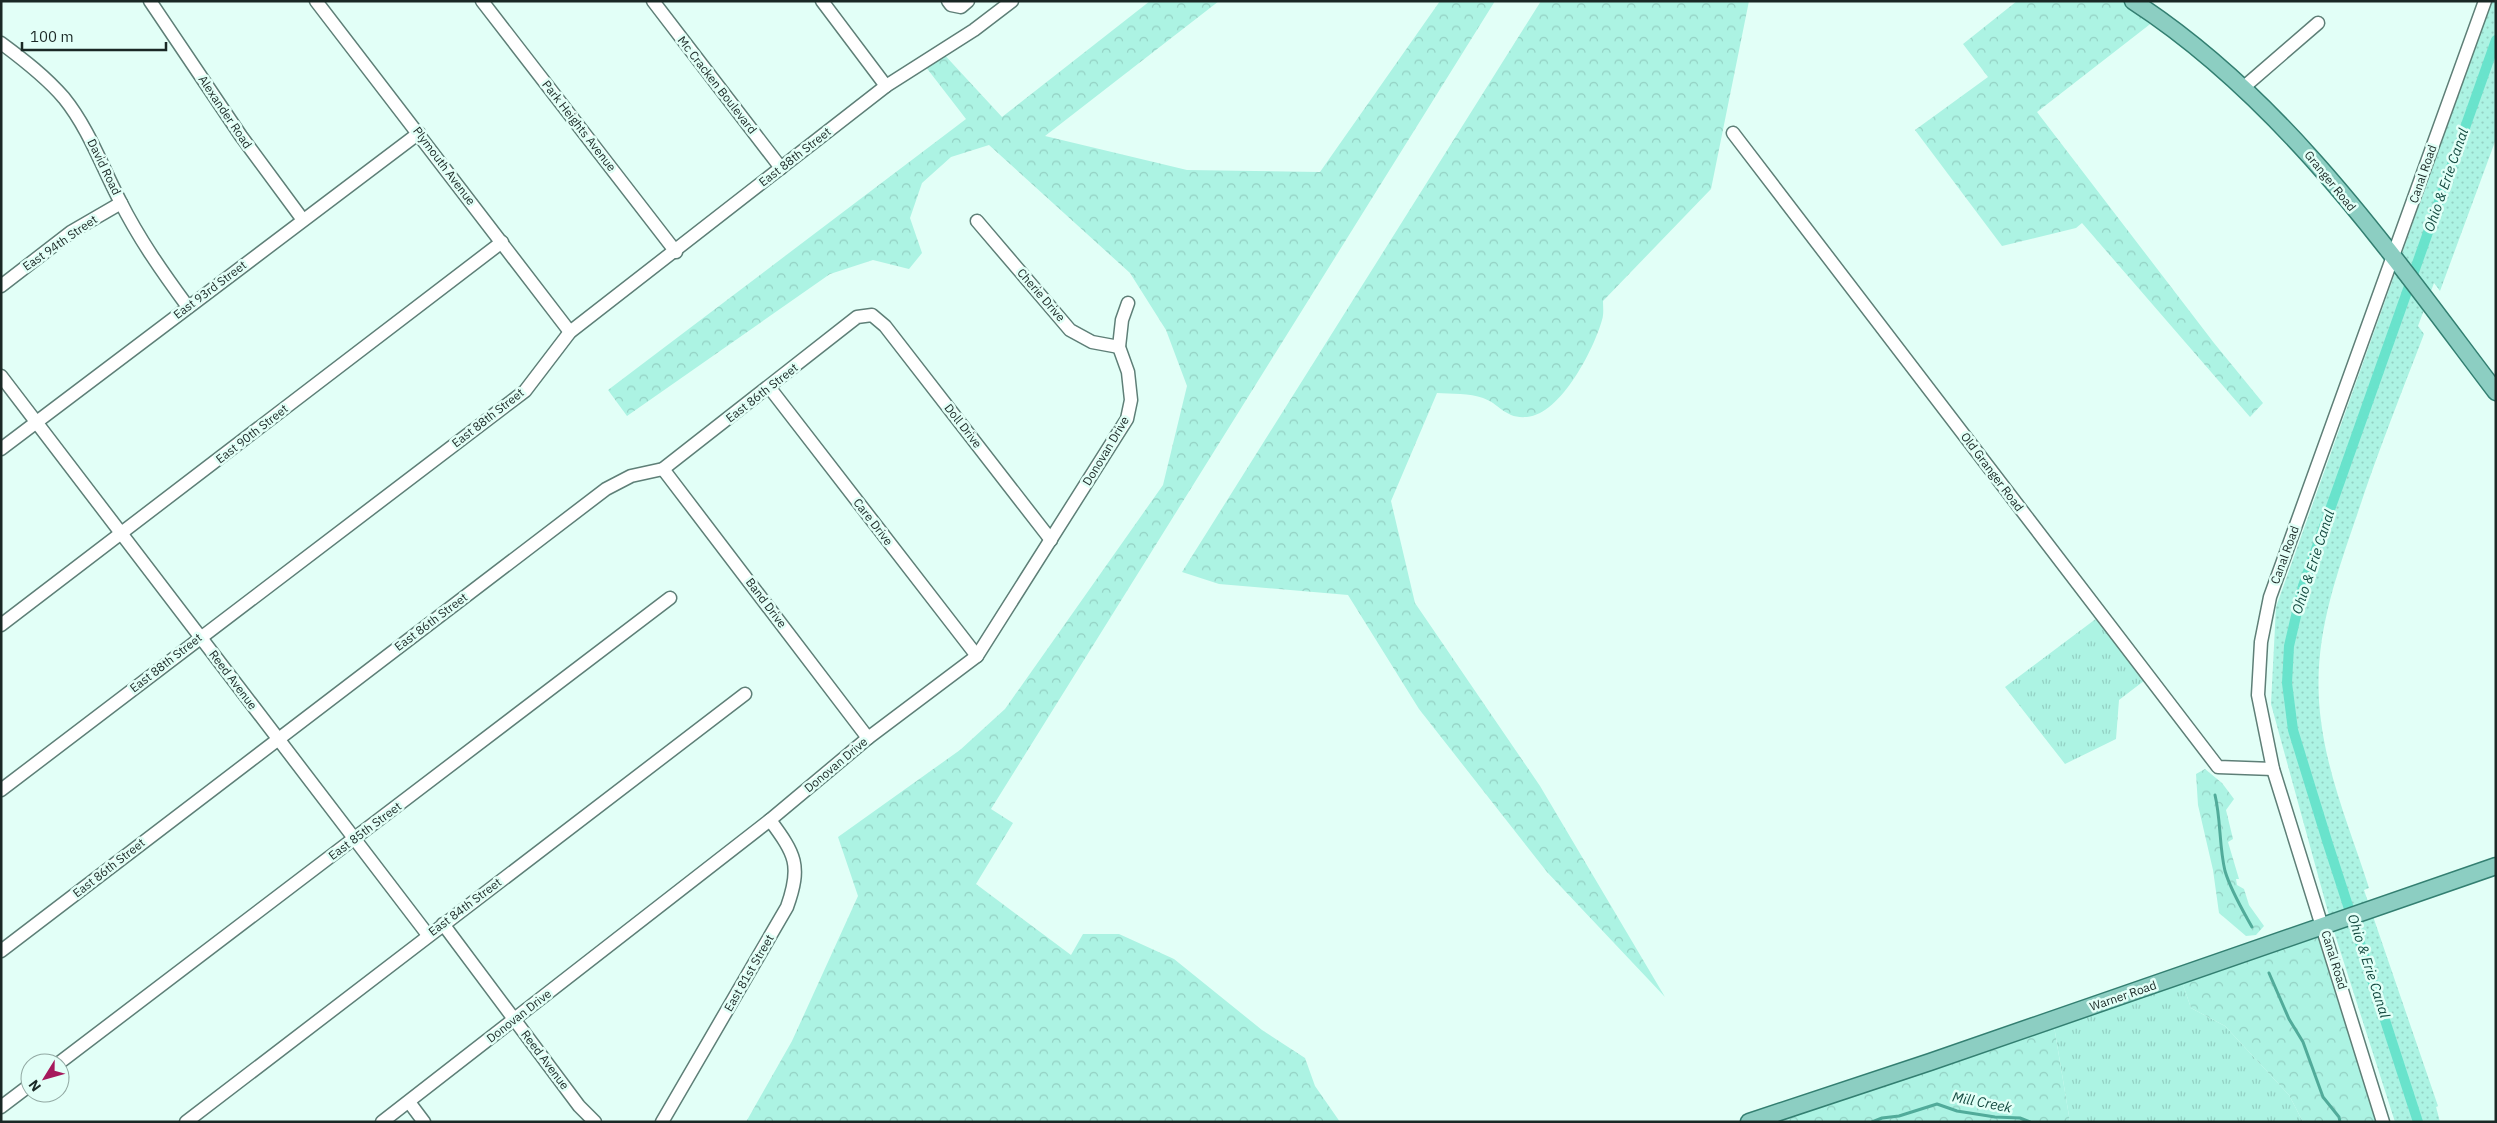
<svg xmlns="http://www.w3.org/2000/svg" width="2497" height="1123" viewBox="0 0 2497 1123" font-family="'IBM Plex Sans',sans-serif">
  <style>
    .grass { fill: url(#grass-tufts) }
    .forest { fill: url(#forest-crowns) }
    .park { fill: url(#park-dots) }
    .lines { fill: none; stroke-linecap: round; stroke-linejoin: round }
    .stream { stroke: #51ab9a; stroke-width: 3 }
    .canal { stroke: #69e3cc; stroke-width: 10 }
    .minor-casing { stroke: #5e7f77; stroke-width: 15 }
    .major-casing { stroke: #337f71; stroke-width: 19 }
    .minor { stroke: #fff; stroke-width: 12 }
    .major { stroke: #8ccec2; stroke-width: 16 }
    .labels { text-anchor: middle; stroke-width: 5; stroke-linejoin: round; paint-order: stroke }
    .street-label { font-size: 12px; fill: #1a2825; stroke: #e2fff7 }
    .water-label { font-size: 14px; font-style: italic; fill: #144a40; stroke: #e2fff7 }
  </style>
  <defs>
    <pattern id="grass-tufts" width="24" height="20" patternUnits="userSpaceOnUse" patternTransform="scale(1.25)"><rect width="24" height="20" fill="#acf3e3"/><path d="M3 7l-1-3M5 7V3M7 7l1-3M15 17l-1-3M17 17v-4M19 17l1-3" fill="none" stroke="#93d0c3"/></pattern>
    <pattern id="forest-crowns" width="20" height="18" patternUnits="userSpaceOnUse" patternTransform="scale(1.25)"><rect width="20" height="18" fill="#acf3e3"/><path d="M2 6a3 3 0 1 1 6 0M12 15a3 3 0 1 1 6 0" fill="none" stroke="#93d0c3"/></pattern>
    <pattern id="park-dots" width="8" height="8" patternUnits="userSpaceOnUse" patternTransform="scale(1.25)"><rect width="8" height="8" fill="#acf3e3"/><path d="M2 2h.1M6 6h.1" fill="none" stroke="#93d0c3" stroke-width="1.8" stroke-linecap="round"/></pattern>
  </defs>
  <rect width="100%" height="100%" fill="#e2fff7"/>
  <g class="grass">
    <polygon points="2101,615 2149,677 2119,700 2116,739 2065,764 2005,687"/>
    <polygon points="2180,976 2191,1008 2225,1026 2289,1095 2303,1122 2070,1122 2053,1020"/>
  </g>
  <g class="forest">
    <polygon points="1150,1 1219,1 1045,136 1187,170 1320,172 1440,1 1495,1 991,809 1013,823 976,884 1071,955 1083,934 1119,934 1174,959 1262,1030 1305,1058 1315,1086 1340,1122 746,1122 792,1041 858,896 838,837 960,750 1005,709 1163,485 1187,386 1166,330 1130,273 989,145 951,157 922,183 910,218 922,253 909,269 873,260 830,274 627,416 608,390 966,119 922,62 940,50 1002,117"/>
    <path d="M1541 1H1749L1711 189 1603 301C1603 307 1604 314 1602 320 1594 349 1561 414 1527 417 1505 419 1500 404 1483 398 1470 393 1451 394 1437 393L1391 501 1415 603 1540 786 1665 997 1547 872 1419 709 1348 595 1219 584 1182 572Z"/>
    <polygon points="2017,1 2133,1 2158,18 2037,112 2214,343 2263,403 2250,417 2082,223 2076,228 2002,246 1915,130 1988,77 1963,44"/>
    <polygon points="2205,769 2222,783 2234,799 2226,810 2233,839 2228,842 2239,879 2236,879 2237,885 2244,889 2249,905 2264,926 2256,935 2246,936 2219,913 2213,870 2198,805 2196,774"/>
    <polygon points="2323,927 2383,1122 2303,1122 2289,1095 2225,1026 2191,1008 2180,976"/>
    <polygon points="2053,1020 2070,1122 1749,1122"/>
  </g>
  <path class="park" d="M2492 1H2496V139L2440 291 2434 283 2418 326 2424 334C2401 394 2377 454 2357 515 2333 585 2311 646 2321 721 2328 778 2352 834 2369 888L2364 890 2438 1106 2436 1107 2440 1122H2395L2330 919 2271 704 2276 607Z"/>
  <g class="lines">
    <g class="stream">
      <path d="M2215 795C2221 820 2219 846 2225 871 2231 891 2242 909 2252 927"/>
      <polyline points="2269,973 2289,1019 2303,1042 2323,1097 2339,1117 2340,1122"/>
      <polyline points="1872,1122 1882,1118 1899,1116 1937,1104 1957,1111 1995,1117 2020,1118 2030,1122"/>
    </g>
    <polyline class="canal" points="2418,1122 2328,844 2293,730 2287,683 2289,646 2303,586 2496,40"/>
    <defs>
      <g id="minor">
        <polyline points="150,1 241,136 303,220"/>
        <polyline points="316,1 570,332"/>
        <polyline points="482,1 676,252"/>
        <polyline points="653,1 781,168"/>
        <polyline points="822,1 886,86"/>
        <polyline points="948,1 951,5 961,7 968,1"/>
        <path d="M1 43C24 60 46 77 64 98 89 129 102 167 120 201 139 239 163 273 188 307"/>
        <polyline points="2244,87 2318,23"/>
        <polyline points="1733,133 2218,767 2273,769"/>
        <polyline points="977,221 1070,330 1092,342 1119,347"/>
        <polyline points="1,286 71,232 121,203"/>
        <polyline points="1,376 428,935"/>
        <polyline points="769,387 977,656"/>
        <polyline points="1,449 419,133"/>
        <polyline points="663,469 868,738"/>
        <polyline points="1,625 502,242"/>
        <polyline points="1,790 525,391 570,332 886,86 974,30 1012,1"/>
        <polyline points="443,924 579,1106 595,1122"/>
        <polyline points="1,951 606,489 631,476 663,469 857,317 872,315 885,326 1051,540"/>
        <polyline points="59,1063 670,598"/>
        <polyline points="409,1102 424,1122"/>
        <polyline points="1,1107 30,1085"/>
        <polyline points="186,1122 745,694"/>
        <polyline points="382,1122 770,820 868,738 977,656 1127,419 1131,400 1128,372 1119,347 1122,320 1128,303"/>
        <path d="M662 1122 787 907C802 865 795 854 770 820"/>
        <polyline points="2383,1122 2273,769 2258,695 2261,642 2270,597 2485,1"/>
      </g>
      <g id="major">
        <path d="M2133 1C2284 99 2389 251 2496 392"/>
        <polyline points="1749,1122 1930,1062 2496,866"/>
      </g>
    </defs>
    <use href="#minor" class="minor-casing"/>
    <use href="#major" class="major-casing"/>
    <use href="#minor" class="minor"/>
    <use href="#major" class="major"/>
  </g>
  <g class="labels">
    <g class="street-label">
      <text transform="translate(717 85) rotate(52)" y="4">Mc Cracken Boulevard</text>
      <text transform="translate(225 112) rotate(56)" y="4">Alexander Road</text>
      <text transform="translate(579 126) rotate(52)" y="4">Park Heights Avenue</text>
      <text transform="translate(795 157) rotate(-38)" y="4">East 88th Street</text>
      <text transform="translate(444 166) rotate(53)" y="4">Plymouth Avenue</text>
      <text transform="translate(104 167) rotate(64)" y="4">David Road</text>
      <text transform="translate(2423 174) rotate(-71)" y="4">Canal Road</text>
      <text transform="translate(2330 181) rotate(51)" y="4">Granger Road</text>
      <text transform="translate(60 243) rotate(-35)" y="4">East 94th Street</text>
      <text transform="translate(210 290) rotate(-37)" y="4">East 93rd Street</text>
      <text transform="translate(1041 295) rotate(49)" y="4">Cherie Drive</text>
      <text transform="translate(762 393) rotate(-38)" y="4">East 86th Street</text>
      <text transform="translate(488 418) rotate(-38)" y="4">East 88th Street</text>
      <text transform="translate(963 426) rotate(52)" y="4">Doll Drive</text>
      <text transform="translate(252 434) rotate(-38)" y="4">East 90th Street</text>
      <text transform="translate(1106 451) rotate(-59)" y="4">Donovan Drive</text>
      <text transform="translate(1992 472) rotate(53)" y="4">Old Granger Road</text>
      <text transform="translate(873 522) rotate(52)" y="4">Care Drive</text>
      <text transform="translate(2285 555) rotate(-70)" y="4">Canal Road</text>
      <text transform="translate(766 603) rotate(53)" y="4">Band Drive</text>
      <text transform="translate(431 622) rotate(-37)" y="4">East 86th Street</text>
      <text transform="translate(166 663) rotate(-38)" y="4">East 88th Street</text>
      <text transform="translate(233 680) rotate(53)" y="4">Reed Avenue</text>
      <text transform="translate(836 765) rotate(-40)" y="4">Donovan Drive</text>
      <text transform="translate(365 831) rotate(-37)" y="4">East 85th Street</text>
      <text transform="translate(109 868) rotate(-38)" y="4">East 86th Street</text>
      <text transform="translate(465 907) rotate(-37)" y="4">East 84th Street</text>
      <text transform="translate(2334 960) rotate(73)" y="4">Canal Road</text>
      <text transform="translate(749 973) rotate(-60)" y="4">East 81st Street</text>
      <text transform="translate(2123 996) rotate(-19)" y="4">Warner Road</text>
      <text transform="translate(519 1016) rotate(-38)" y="4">Donovan Drive</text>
      <text transform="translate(545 1060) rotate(53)" y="4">Reed Avenue</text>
    </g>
    <g class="water-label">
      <text transform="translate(2446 180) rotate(-71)" y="5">Ohio &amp; Erie Canal</text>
      <text transform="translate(2313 562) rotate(-72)" y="5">Ohio &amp; Erie Canal</text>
      <text transform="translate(2369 966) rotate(72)" y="5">Ohio &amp; Erie Canal</text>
      <text transform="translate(1982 1102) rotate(11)" y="5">Mill Creek</text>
    </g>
  </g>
  <rect width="2497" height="1123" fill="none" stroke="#1a2825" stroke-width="5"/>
  <g transform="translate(45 1078) rotate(233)"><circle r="24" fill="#e2fff7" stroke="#92a9a3"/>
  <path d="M0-4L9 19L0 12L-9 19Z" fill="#a6195c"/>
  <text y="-8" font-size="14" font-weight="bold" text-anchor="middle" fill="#1a2825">N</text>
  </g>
  <path d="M22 42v8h144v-8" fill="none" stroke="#1a2825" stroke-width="2.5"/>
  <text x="30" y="42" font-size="15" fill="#1a2825" stroke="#e2fff7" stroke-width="4" paint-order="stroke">100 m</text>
</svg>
